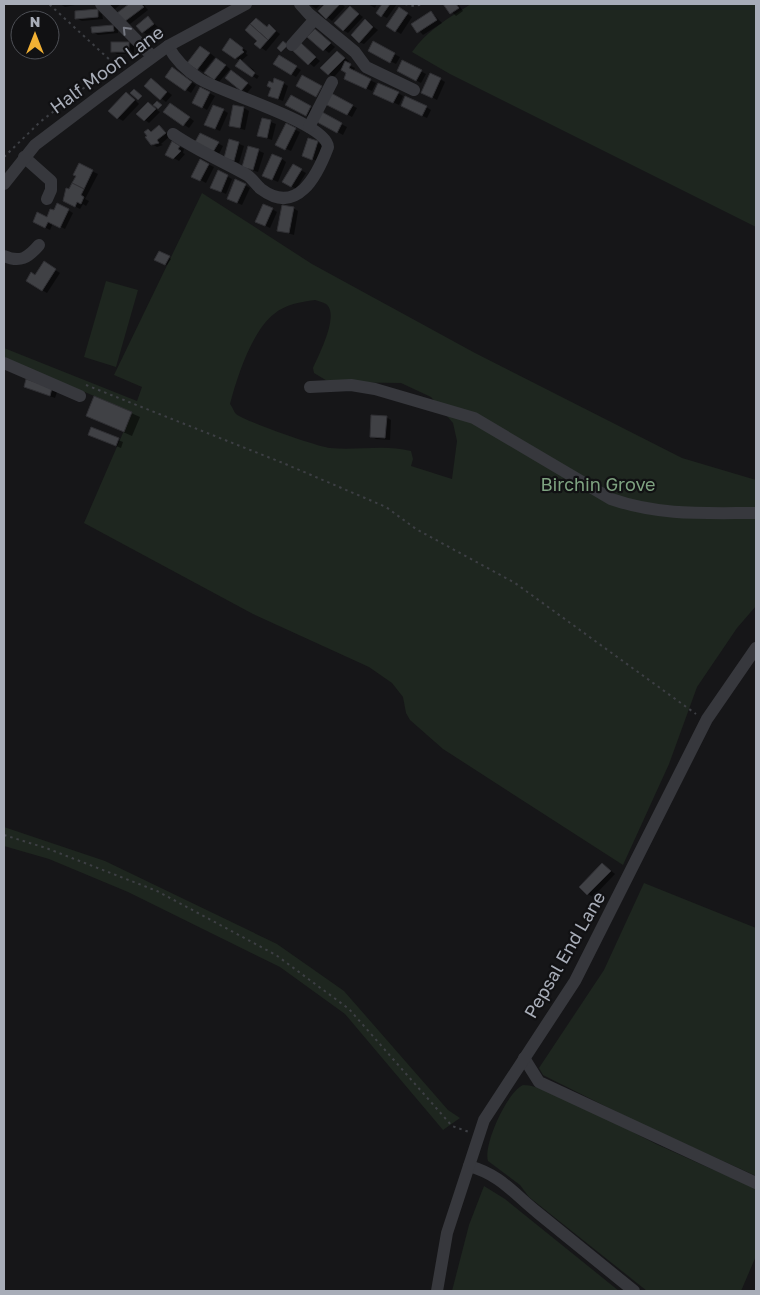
<svg xmlns="http://www.w3.org/2000/svg" width="760" height="1295" viewBox="0 0 760 1295" font-family="'Golos Text',sans-serif">
  <style>
    .green { fill: #1e261f; fill-rule: evenodd }
    .shadow { fill: #0007 }
    .building { fill: #404145; stroke: #303034 }
    .lines { fill: none; stroke-linecap: round; stroke-linejoin: round }
    .path { stroke: #3d3f44; stroke-width: 2; stroke-dasharray: 2.5 4; stroke-linecap: butt }
    .minor { stroke: #37383d; stroke-width: 12 }
    .oneway { stroke: #757881 }
    .labels { text-anchor: middle; stroke-width: 4.5; stroke-linejoin: round; paint-order: stroke }
    .street-label { font-size: 18px; fill: #a8adb8; stroke: #111113 }
    .park-label { font-size: 18px; fill: #7fa381; stroke: #111113 }
  </style>
  <rect width="100%" height="100%" fill="#161618"/>
  <g class="green">
    <path d="M471 4H756V227L450 74 412 52C426 31 450 17 471 4Z"/>
    <path d="M202 193 312 264 475 353 682 458 756 480V606L737 628 697 687 669 764 623 865 443 749 410 720 406 713 403 697 392 683 369 667 253 614 84 523 132 412 4 358V348L137 401 142 387 114 375ZM315 300C318 301 323 302 326 304 340 314 319 355 313 368L314 373 329 382 401 383 431 397 453 423 457 441 452 479 411 466 413 459 411 451C383 444 358 451 330 448 318 447 244 421 236 414 234 412 232 406 230 404 237 377 252 331 274 314 286 304 300 302 315 300Z"/>
    <polygon points="106,281 138,290 116,367 84,357"/>
    <polygon points="4,827 105,861 277,944 344,991 448,1110 460,1118 443,1130 345,1014 280,967 128,892 49,859 4,846"/>
    <polygon points="644,883 756,928 756,1176 637,1122 543,1075 539,1068 604,970"/>
    <path d="M523 1085C553 1085 633 1134 665 1148 695 1162 726 1175 756 1188V1256L741 1291H647L529 1197 520 1185 488 1161C483 1145 507 1092 523 1085Z"/>
    <polygon points="484,1186 505,1199 619,1291 452,1291 469,1225"/>
  </g>
  <g class="shadow">
    <polygon points="60,4 80,4 65,7"/>
    <polygon points="109,4 121,4 115,9"/>
    <polygon points="131,4 143,4 148,10 130,24 119,13"/>
    <polygon points="309,4 319,4 320,5 316,9"/>
    <polygon points="327,4 342,4 345,7 332,21 320,11"/>
    <polygon points="368,4 377,4 375,8"/>
    <polygon points="383,4 397,4 387,18 377,13"/>
    <polygon points="444,4 458,4 463,11 456,16"/>
    <polygon points="350,7 363,17 348,33 343,30"/>
    <polygon points="399,8 412,17 401,34 388,26"/>
    <polygon points="97,11 102,14 103,19 82,21 76,18"/>
    <polygon points="431,12 442,23 423,35 413,24"/>
    <polygon points="148,18 158,27 148,35 143,32"/>
    <polygon points="366,21 378,30 364,44 359,42"/>
    <polygon points="113,26 118,29 118,33 98,35 93,32"/>
    <polygon points="269,26 280,34 266,51 256,44"/>
    <polygon points="315,30 335,47 329,53 309,37"/>
    <polygon points="129,43 134,46 134,54 117,54 112,51"/>
    <polygon points="235,43 247,51 246,54 248,55 241,61 254,70 252,72 259,76 257,79 237,65 240,61 236,58"/>
    <polygon points="373,43 400,57 396,64 369,51"/>
    <polygon points="301,45 320,61 314,67 295,51"/>
    <polygon points="206,50 215,57 203,72 189,63"/>
    <polygon points="337,52 349,61 347,64 355,68 353,72 376,83 372,91 350,81 348,73 341,69 334,77 329,74"/>
    <polygon points="279,57 301,70 296,77 275,64"/>
    <polygon points="222,62 230,69 219,82 214,79"/>
    <polygon points="403,62 426,74 421,83 398,71"/>
    <polygon points="232,71 252,87 247,93 227,77"/>
    <polygon points="177,72 196,85 191,93 167,77"/>
    <polygon points="440,79 445,82 437,100 428,95"/>
    <polygon points="152,80 172,95 166,102 146,86"/>
    <polygon points="283,83 288,86 283,101 270,96"/>
    <polygon points="201,89 215,96 207,110 194,102"/>
    <polygon points="398,93 403,96 399,105 380,96"/>
    <polygon points="332,95 357,108 352,117 327,103"/>
    <polygon points="131,96 139,104 123,121 118,118"/>
    <polygon points="291,97 315,110 311,118 287,105"/>
    <polygon points="148,103 160,112 149,123 145,120"/>
    <polygon points="175,107 194,121 189,128 165,112"/>
    <polygon points="426,107 431,110 427,118 407,109"/>
    <polygon points="244,108 249,111 245,130 231,126"/>
    <polygon points="223,110 228,113 220,131 211,127"/>
    <polygon points="322,114 347,127 343,135 318,121"/>
    <polygon points="262,119 276,124 272,140 258,135"/>
    <polygon points="286,125 300,132 291,151 282,147"/>
    <polygon points="160,127 170,136 161,144 163,145 157,147 152,144 152,133"/>
    <polygon points="200,134 223,146 219,154 197,142"/>
    <polygon points="309,139 323,145 317,161 309,158"/>
    <polygon points="230,140 244,146 239,163 230,160"/>
    <polygon points="172,143 184,149 183,153 185,154 179,161 167,154"/>
    <polygon points="249,147 264,153 258,172 249,169"/>
    <polygon points="282,159 286,162 278,182 269,178"/>
    <polygon points="201,161 214,167 206,183 193,176"/>
    <polygon points="79,165 98,174 85,199 89,201 86,206 83,204 80,209 64,201 65,195 77,176"/>
    <polygon points="293,166 306,173 296,189 284,182"/>
    <polygon points="219,172 232,179 226,194 217,190"/>
    <polygon points="245,185 250,188 242,205 233,201"/>
    <polygon points="293,208 298,211 294,235 278,230"/>
    <polygon points="272,209 277,212 270,228 262,224"/>
    <polygon points="68,210 73,213 65,229 53,223 50,230 34,222"/>
    <polygon points="159,252 171,259 167,265 155,259"/>
    <polygon points="44,263 60,273 47,293 27,281 36,277"/>
    <polygon points="27,381 57,392 55,398 25,387"/>
    <polygon points="95,397 140,417 132,436 87,416"/>
    <polygon points="386,417 391,420 390,440 376,439 371,436"/>
    <polygon points="94,437 118,440 123,442 121,448"/>
    <polygon points="603,864 615,874 593,897 588,894"/>
  </g>
  <g class="building">
    <polygon points="129,4 141,4 144,7 124,22 117,13"/>
    <polygon points="325,4 340,4 326,19 318,11"/>
    <polygon points="382,4 390,4 381,17 376,13"/>
    <polygon points="443,4 456,4 459,8 450,14"/>
    <polygon points="350,6 359,14 343,31 334,23"/>
    <polygon points="399,7 408,13 395,32 386,26"/>
    <polygon points="98,9 98,17 75,19 75,11"/>
    <polygon points="431,11 437,20 417,33 411,24"/>
    <polygon points="148,16 154,24 142,33 136,26"/>
    <polygon points="256,18 267,27 269,24 276,31 268,40 250,24"/>
    <polygon points="365,19 373,27 359,43 351,35"/>
    <polygon points="250,24 268,40 260,49 254,44 257,41 245,30"/>
    <polygon points="113,25 114,31 92,33 91,27"/>
    <polygon points="315,29 331,43 323,51 307,37"/>
    <polygon points="230,38 243,48 242,50 244,52 235,59 222,50"/>
    <polygon points="283,41 288,45 281,52 277,48"/>
    <polygon points="373,41 395,53 390,63 368,51"/>
    <rect x="111" y="42" width="18" height="10"/>
    <polygon points="301,43 316,57 308,65 293,51"/>
    <polygon points="200,46 210,53 197,70 187,63"/>
    <polygon points="337,51 345,58 328,75 320,68"/>
    <polygon points="279,55 297,66 291,75 273,64"/>
    <polygon points="216,58 226,65 214,80 204,73"/>
    <polygon points="240,59 255,73 252,77 235,66"/>
    <polygon points="402,60 422,70 416,81 397,71"/>
    <polygon points="345,61 351,64 349,68 371,79 366,89 344,79 346,73 341,70"/>
    <polygon points="172,67 192,82 185,91 165,77"/>
    <polygon points="231,70 248,83 241,91 225,78"/>
    <polygon points="430,73 441,78 432,98 421,93"/>
    <polygon points="302,75 322,86 316,97 296,86"/>
    <polygon points="151,78 167,92 160,100 144,86"/>
    <polygon points="274,78 284,82 278,99 268,96 271,88 267,86 269,81 273,83"/>
    <polygon points="378,83 399,92 393,103 373,94"/>
    <polygon points="200,87 210,92 202,108 192,103"/>
    <polygon points="134,89 142,96 138,100 130,93"/>
    <polygon points="126,92 135,100 117,119 108,111"/>
    <polygon points="331,93 353,105 347,115 325,104"/>
    <polygon points="291,95 311,106 306,116 285,105"/>
    <polygon points="405,96 427,106 422,116 401,106"/>
    <polygon points="157,101 162,105 158,109 153,105"/>
    <polygon points="148,102 156,109 144,121 136,114"/>
    <polygon points="170,103 190,117 183,126 163,112"/>
    <polygon points="213,105 224,109 215,129 204,125"/>
    <polygon points="233,105 244,107 240,128 229,126"/>
    <polygon points="322,112 342,123 337,133 317,122"/>
    <polygon points="262,118 271,120 267,138 257,136"/>
    <polygon points="286,123 296,128 285,150 275,145"/>
    <polygon points="159,125 166,133 157,140 159,143 151,145 145,137 147,136 144,132 148,129 151,132"/>
    <polygon points="200,133 219,142 213,152 195,142"/>
    <polygon points="308,138 318,141 312,160 302,156"/>
    <polygon points="229,139 239,142 234,161 224,158"/>
    <polygon points="172,141 180,146 178,149 181,151 173,159 165,155"/>
    <polygon points="248,146 259,149 253,170 242,167"/>
    <polygon points="272,154 282,158 272,180 262,176"/>
    <polygon points="200,159 209,164 200,181 191,177"/>
    <polygon points="79,163 93,170 84,189 72,183 76,176 73,175"/>
    <polygon points="293,164 302,169 291,187 282,182"/>
    <polygon points="218,170 228,175 221,192 210,188"/>
    <polygon points="235,179 246,184 237,203 227,199"/>
    <polygon points="72,183 84,189 81,195 84,197 81,204 77,202 75,207 63,201 66,188 69,189"/>
    <polygon points="57,203 69,209 60,228 48,222 45,228 33,222 37,212 47,217 50,209 54,210"/>
    <polygon points="263,204 273,208 265,226 255,222"/>
    <polygon points="282,205 294,207 289,233 277,231"/>
    <polygon points="159,251 170,256 165,265 154,260"/>
    <polygon points="44,261 56,269 42,291 26,281 31,272 35,275"/>
    <polygon points="26,379 52,388 50,396 24,387"/>
    <polygon points="94,396 132,412 124,432 86,416"/>
    <polygon points="371,415 387,416 385,438 370,437"/>
    <polygon points="91,427 119,438 116,446 88,435"/>
    <polygon points="602,863 611,871 587,895 579,887"/>
  </g>
  <g class="lines">
    <g class="path">
      <polyline points="405,4 414,6 424,4"/>
      <polyline points="4,157 40,122 112,66 111,61 49,4"/>
      <polyline points="86,385 283,463 386,507 416,529 515,583 696,714"/>
      <polyline points="4,835 46,848 157,891 276,955 349,1009 452,1126 469,1132"/>
    </g>
    <g class="minor">
      <polyline points="101,4 152,56"/>
      <polyline points="300,4 309,14 355,52 366,67 414,90"/>
      <polyline points="292,45 315,19"/>
      <path d="M168 46C175 59 187 71 200 79 222 93 327 123 328 147 317 176 297 216 261 189 256 185 253 179 247 175 222 161 196 150 173 134"/>
      <polyline points="309,127 332,82"/>
      <polyline points="24,157 51,181 51,190 47,199"/>
      <polyline points="4,184 35,145 101,95 168,46 246,4"/>
      <path d="M4 256C20 263 28 258 39 245"/>
      <polyline points="4,363 80,396"/>
      <path d="M310 387 351 385 375 389 474 418 611 499C660 516 706 513 756 513"/>
      <polyline points="524,1058 539,1082 756,1183"/>
      <path d="M469 1166C501 1175 513 1193 538 1213 570 1239 602 1265 634 1291"/>
      <polyline points="437,1291 447,1233 484,1120 575,981 707,719 756,648"/>
    </g>
  </g>
  <defs><path id="oneway-chevron" d="M-2-3.5L2.5 0L-2 3.5" fill="none" stroke-width="1.6" stroke-linecap="round" stroke-linejoin="round" transform="scale(1.25)"/></defs>
  <use class="oneway" href="#oneway-chevron" transform="translate(126 30) rotate(-134)"/>
  <g class="labels">
    <g class="street-label">
      <text transform="translate(107 70) rotate(-36)" y="6">Half Moon Lane</text>
      <text transform="translate(565 955) rotate(-60)" y="6">Pepsal End Lane</text>
    </g>
    <g class="park-label">
      <text x="598" y="491">Birchin Grove</text>
    </g>
  </g>
  <rect width="760" height="1295" fill="none" stroke="#a8adb8" stroke-width="10"/>
  <g transform="translate(35 35)"><circle r="24" fill="#111113" stroke="#4d4f55"/>
  <path d="M0-4L9 19L0 12L-9 19Z" fill="#f2b134"/>
  <text y="-8" font-size="14" font-weight="bold" text-anchor="middle" fill="#a8adb8">N</text>
  </g>
</svg>
